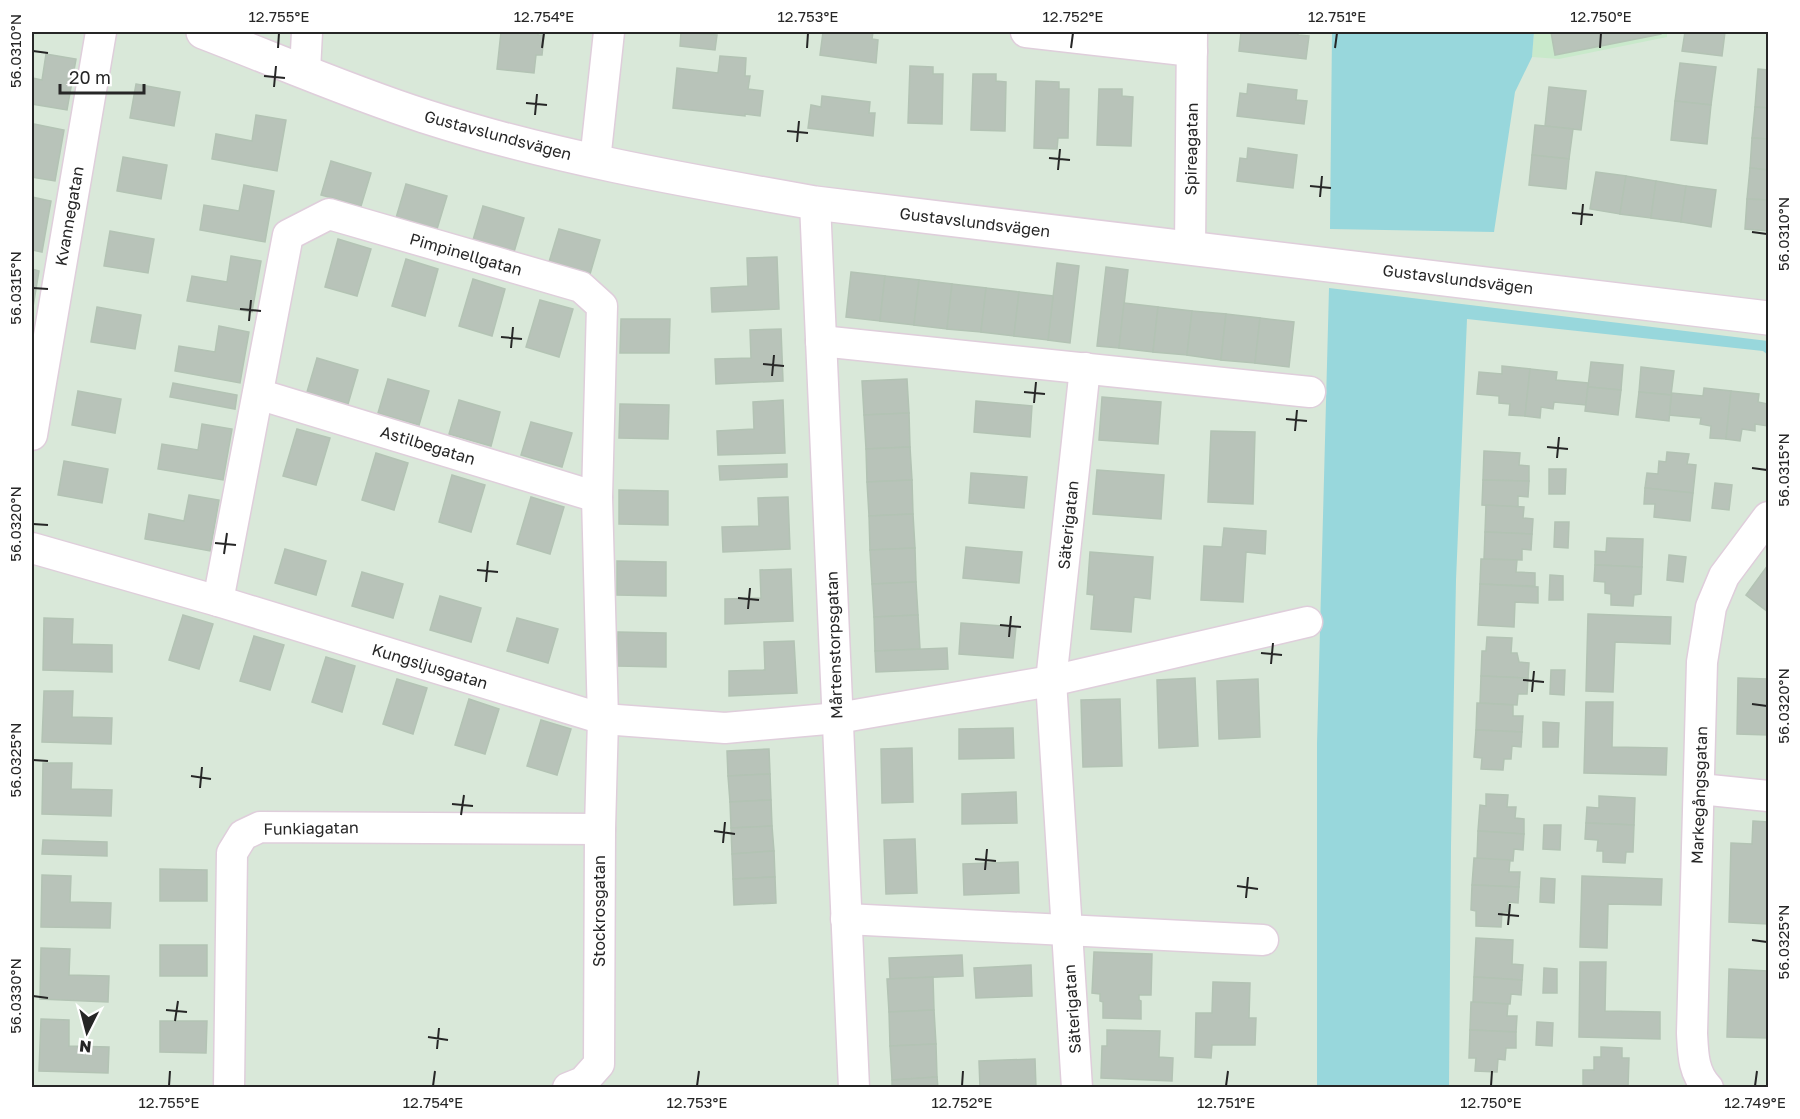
<svg xmlns="http://www.w3.org/2000/svg" width="1800" height="1119" viewBox="0 0 1800 1119" font-family="'Golos Text',sans-serif">
  <style>
    .education { fill: #c9e9cb }
    .green { fill: #98d7dc }
    .building { fill: #b8c3b9; stroke: #b3c3b4; stroke-width: 1.5 }
    .lines { fill: none; stroke-linecap: round; stroke-linejoin: round }
    .minor-casing { stroke: #dfcedb; stroke-width: 33 }
    .tertiary-casing { stroke: #dfcedb; stroke-width: 36 }
    .minor { stroke: #fff; stroke-width: 30 }
    .tertiary { stroke: #fff; stroke-width: 33 }
    .ticks { fill: none; stroke: #262626; stroke-width: 2 }
    .labels { text-anchor: middle; stroke-width: 5; stroke-linejoin: round; paint-order: stroke }
    .street-label { font-size: 16px; fill: #262626; stroke: #fff }
    .neatline { fill: none; stroke: #262626; stroke-width: 2 }
    .ticks-label { font-size: 15px; text-anchor: middle; fill: #262626 }
  </style>
  <rect width="100%" height="100%" fill="#d9e8d9"/>
  <polygon class="education" points="1534,32 1667,32 1667,37 1559,59 1532,57"/>
  <g class="green">
    <polygon points="1332,32 1534,32 1532,57 1515,92 1494,232 1330,229"/>
    <polygon points="1329,288 1768,341 1768,355 1763,351 1467,319 1456,580 1451,846 1449,1087 1317,1088 1317,744"/>
  </g>
  <g class="building">
    <polygon points="501,32 538,32 538,35 544,35 542,55 536,55 534,73 497,69"/>
    <polygon points="681,32 717,35 715,50 680,46"/>
    <polygon points="823,32 873,32 872,39 878,40 876,63 820,55"/>
    <polygon points="1241,32 1298,32 1298,35 1309,36 1306,59 1239,51"/>
    <polygon points="1551,32 1662,32 1661,34 1555,55"/>
    <polygon points="1685,32 1725,32 1722,56 1682,51"/>
    <polygon points="46,54 76,59 67,110 32,104 32,78 42,80"/>
    <polygon points="720,56 746,58 745,76 750,76 748,89 763,91 760,116 745,114 745,116 673,108 677,68 718,73"/>
    <polygon points="1680,63 1716,67 1711,105 1675,101"/>
    <polygon points="910,66 933,67 933,74 943,74 942,124 908,123"/>
    <polygon points="1758,69 1768,70 1768,108 1755,107"/>
    <polygon points="973,74 996,74 996,81 1006,82 1005,131 971,130"/>
    <polygon points="1036,81 1059,82 1059,89 1069,89 1068,138 1058,138 1057,149 1034,148"/>
    <polygon points="136,84 180,92 174,126 130,118"/>
    <polygon points="1248,84 1297,90 1296,100 1307,101 1304,124 1237,116 1240,93 1247,94"/>
    <polygon points="1549,87 1586,91 1581,130 1545,126"/>
    <polygon points="1099,89 1122,89 1122,96 1133,97 1131,146 1097,145"/>
    <polygon points="822,96 870,102 869,113 875,113 873,136 808,128 811,105 821,107"/>
    <polygon points="1675,101 1711,105 1707,144 1671,140"/>
    <polygon points="1755,107 1768,108 1768,139 1752,138"/>
    <polygon points="256,115 286,120 277,171 212,159 216,134 252,141"/>
    <polygon points="34,124 64,130 55,181 32,177 32,139"/>
    <polygon points="1535,125 1573,129 1569,159 1532,155"/>
    <polygon points="1752,138 1768,139 1768,170 1750,168"/>
    <polygon points="1248,148 1297,155 1293,188 1237,181 1240,158 1247,159"/>
    <polygon points="1532,155 1569,159 1566,189 1529,185"/>
    <polygon points="123,157 167,165 161,199 117,191"/>
    <polygon points="331,161 371,173 361,206 321,195"/>
    <polygon points="1750,168 1768,170 1768,200 1747,199"/>
    <polygon points="1596,172 1626,176 1620,214 1590,209"/>
    <polygon points="1626,176 1656,181 1651,218 1620,214"/>
    <polygon points="1656,181 1686,186 1681,222 1651,218"/>
    <polygon points="406,184 447,196 437,229 396,218"/>
    <polygon points="244,185 274,191 265,242 200,230 204,205 239,211"/>
    <polygon points="1686,186 1716,190 1711,227 1681,222"/>
    <polygon points="32,197 51,201 42,252 32,250"/>
    <polygon points="1747,199 1768,200 1768,231 1745,229"/>
    <polygon points="483,206 524,218 514,252 473,240"/>
    <polygon points="559,229 600,240 590,274 549,262"/>
    <polygon points="110,231 154,239 148,273 104,266"/>
    <polygon points="338,239 371,249 357,296 325,287"/>
    <polygon points="231,256 261,261 252,312 187,301 192,276 227,282"/>
    <polygon points="777,257 779,309 712,312 711,288 748,286 747,258"/>
    <polygon points="406,259 438,269 425,316 392,306"/>
    <polygon points="1057,263 1079,266 1070,343 1048,340"/>
    <polygon points="1106,267 1128,270 1119,348 1097,346"/>
    <polygon points="32,269 39,271 32,313"/>
    <polygon points="851,272 885,276 880,321 846,317"/>
    <polygon points="885,276 919,280 914,325 880,321"/>
    <polygon points="473,279 505,289 492,336 459,326"/>
    <polygon points="919,280 952,284 947,329 914,325"/>
    <polygon points="952,284 986,288 981,332 947,329"/>
    <polygon points="986,288 1019,292 1014,336 981,332"/>
    <polygon points="1019,292 1053,296 1048,340 1014,336"/>
    <polygon points="540,300 573,309 559,357 526,347"/>
    <polygon points="1124,303 1158,307 1153,352 1119,348"/>
    <polygon points="97,307 141,315 135,349 91,342"/>
    <polygon points="1158,307 1192,311 1187,355 1153,352"/>
    <polygon points="1192,311 1226,314 1221,360 1187,355"/>
    <polygon points="1226,314 1260,318 1255,363 1221,360"/>
    <polygon points="1260,318 1294,322 1289,367 1255,363"/>
    <polygon points="621,319 670,319 669,353 620,353"/>
    <polygon points="219,326 249,332 240,383 175,371 179,346 215,352"/>
    <polygon points="781,329 783,381 716,384 715,359 751,358 750,330"/>
    <polygon points="317,358 358,370 348,404 307,392"/>
    <polygon points="1591,362 1623,365 1621,390 1588,387"/>
    <polygon points="1502,366 1530,369 1525,416 1509,415 1510,404 1499,403 1499,396 1477,394 1479,372 1502,374"/>
    <polygon points="1641,367 1674,371 1671,395 1639,392"/>
    <polygon points="1530,369 1557,372 1556,380 1588,383 1586,405 1554,402 1553,409 1541,407 1540,418 1525,416"/>
    <polygon points="388,379 429,391 419,425 378,413"/>
    <polygon points="907,379 909,413 864,415 862,381"/>
    <polygon points="173,383 237,395 235,409 170,397"/>
    <polygon points="1588,387 1621,390 1618,415 1585,411"/>
    <polygon points="1704,388 1731,391 1726,439 1710,438 1711,426 1700,424 1701,418 1669,415 1672,393 1703,396"/>
    <polygon points="78,391 121,399 115,433 72,425"/>
    <polygon points="1731,391 1759,394 1758,402 1768,404 1768,426 1755,424 1755,431 1742,429 1740,441 1726,439"/>
    <polygon points="1639,392 1671,395 1669,421 1636,417"/>
    <polygon points="1102,397 1161,402 1158,444 1099,440"/>
    <polygon points="459,400 500,412 491,446 449,434"/>
    <polygon points="783,400 785,453 718,455 717,431 754,429 753,402"/>
    <polygon points="976,401 1032,406 1030,437 974,432"/>
    <polygon points="620,404 669,405 668,439 619,438"/>
    <polygon points="909,413 910,447 866,449 864,415"/>
    <polygon points="531,422 572,433 562,467 521,455"/>
    <polygon points="202,424 232,429 223,480 158,469 162,444 198,450"/>
    <polygon points="297,429 330,438 316,485 283,476"/>
    <polygon points="1211,431 1255,432 1253,504 1208,502"/>
    <polygon points="910,447 912,480 867,482 866,449"/>
    <polygon points="1484,451 1520,453 1519,465 1529,466 1529,481 1483,480"/>
    <polygon points="1667,452 1689,454 1687,464 1696,465 1693,493 1645,488 1647,473 1658,474 1659,461 1666,462"/>
    <polygon points="376,453 408,463 394,510 362,500"/>
    <polygon points="64,461 108,469 102,503 58,495"/>
    <polygon points="787,464 787,477 720,480 719,466"/>
    <polygon points="1549,469 1566,469 1565,494 1549,494"/>
    <polygon points="1097,470 1164,475 1161,519 1093,514"/>
    <polygon points="971,473 1027,477 1024,508 969,503"/>
    <polygon points="452,475 485,485 471,532 439,522"/>
    <polygon points="912,480 913,514 869,516 867,482"/>
    <polygon points="1483,480 1529,481 1528,497 1518,496 1518,507 1482,505"/>
    <polygon points="1715,483 1732,485 1729,510 1712,508"/>
    <polygon points="1645,488 1693,493 1690,521 1654,517 1655,504 1644,504"/>
    <polygon points="619,490 668,491 668,525 619,524"/>
    <polygon points="189,495 219,500 210,551 145,539 149,514 184,521"/>
    <polygon points="531,497 564,507 550,554 517,544"/>
    <polygon points="788,497 790,549 723,552 722,527 759,526 758,498"/>
    <polygon points="1486,505 1524,507 1523,518 1533,519 1532,534 1485,532"/>
    <polygon points="913,514 915,548 870,550 869,516"/>
    <polygon points="1555,522 1569,522 1568,548 1554,547"/>
    <polygon points="1224,528 1266,531 1265,554 1246,552 1243,602 1201,600 1204,546 1222,547"/>
    <polygon points="1485,532 1532,534 1531,550 1522,549 1522,560 1484,559"/>
    <polygon points="1607,538 1643,539 1642,567 1595,565 1595,551 1606,552"/>
    <polygon points="966,547 1022,552 1019,583 963,578"/>
    <polygon points="915,548 916,582 872,584 870,550"/>
    <polygon points="285,549 326,561 316,595 275,583"/>
    <polygon points="1090,552 1153,557 1150,599 1134,597 1131,632 1091,629 1094,595 1087,594"/>
    <polygon points="1669,555 1686,557 1683,582 1667,580"/>
    <polygon points="1481,559 1517,560 1516,572 1535,573 1535,586 1480,584"/>
    <polygon points="617,561 666,562 666,596 617,595"/>
    <polygon points="1595,565 1642,567 1641,594 1634,595 1633,606 1611,605 1611,594 1605,593 1605,582 1594,581"/>
    <polygon points="1768,565 1768,612 1746,595"/>
    <polygon points="791,569 793,621 725,624 725,599 761,598 760,570"/>
    <polygon points="362,572 403,584 393,618 352,606"/>
    <polygon points="1550,575 1563,576 1563,600 1549,600"/>
    <polygon points="916,582 918,615 874,617 872,584"/>
    <polygon points="1480,584 1538,587 1538,603 1515,602 1514,627 1478,625"/>
    <polygon points="440,596 481,608 471,642 430,630"/>
    <polygon points="1588,614 1671,617 1670,644 1615,642 1613,692 1586,691"/>
    <polygon points="183,615 213,624 199,669 169,660"/>
    <polygon points="918,615 920,649 875,651 874,617"/>
    <polygon points="44,618 73,619 72,644 112,645 112,672 43,670"/>
    <polygon points="517,618 558,629 548,663 507,651"/>
    <polygon points="961,623 1016,627 1013,658 959,654"/>
    <polygon points="618,632 666,633 666,667 617,666"/>
    <polygon points="254,636 284,645 270,690 240,681"/>
    <polygon points="1487,637 1512,638 1511,653 1517,653 1519,662 1529,663 1528,678 1481,676 1482,651 1486,651"/>
    <polygon points="794,641 797,693 729,696 729,671 765,670 764,642"/>
    <polygon points="947,648 948,669 876,672 875,651"/>
    <polygon points="326,657 355,666 342,712 312,702"/>
    <polygon points="1551,670 1565,670 1564,695 1550,694"/>
    <polygon points="1481,676 1528,678 1527,694 1518,694 1517,705 1480,703"/>
    <polygon points="1195,678 1198,746 1159,748 1157,680"/>
    <polygon points="1738,678 1768,679 1768,735 1737,734"/>
    <polygon points="397,679 427,688 413,734 383,724"/>
    <polygon points="1258,679 1260,737 1219,739 1217,681"/>
    <polygon points="44,691 73,691 72,717 112,718 111,744 42,742"/>
    <polygon points="469,699 499,709 485,754 455,745"/>
    <polygon points="1120,699 1122,766 1083,767 1081,700"/>
    <polygon points="1586,702 1613,702 1612,747 1667,748 1666,775 1584,773"/>
    <polygon points="1477,703 1513,705 1513,716 1523,716 1522,732 1476,730"/>
    <polygon points="541,720 571,729 557,775 527,766"/>
    <polygon points="1543,722 1559,723 1558,747 1543,747"/>
    <polygon points="1013,728 1014,758 959,759 959,729"/>
    <polygon points="1476,730 1522,732 1521,747 1512,746 1511,759 1504,759 1503,770 1481,769 1482,758 1474,757"/>
    <polygon points="912,748 913,802 882,803 881,749"/>
    <polygon points="769,749 770,774 728,776 727,751"/>
    <polygon points="43,763 72,763 71,789 112,790 111,816 42,814"/>
    <polygon points="770,774 771,800 730,802 728,776"/>
    <polygon points="1016,792 1017,823 962,824 962,794"/>
    <polygon points="1486,794 1508,795 1507,807 1516,807 1515,818 1524,819 1524,834 1478,831 1480,805 1486,806"/>
    <polygon points="1599,796 1635,798 1634,825 1586,823 1587,807 1599,808"/>
    <polygon points="771,800 772,826 731,828 730,802"/>
    <polygon points="1753,821 1768,822 1768,924 1729,922 1731,843 1752,844"/>
    <polygon points="1586,823 1634,825 1633,852 1626,852 1625,863 1603,862 1603,851 1597,851 1598,840 1585,839"/>
    <polygon points="1544,825 1561,825 1560,850 1543,849"/>
    <polygon points="772,826 774,851 732,854 731,828"/>
    <polygon points="1478,831 1524,834 1523,850 1514,849 1513,861 1477,859"/>
    <polygon points="915,839 917,893 886,894 884,840"/>
    <polygon points="43,840 107,842 107,856 42,854"/>
    <polygon points="774,851 775,877 733,879 732,854"/>
    <polygon points="1474,858 1510,860 1509,872 1520,872 1519,887 1472,885"/>
    <polygon points="1018,862 1019,893 964,895 963,864"/>
    <polygon points="160,869 207,870 207,901 160,901"/>
    <polygon points="42,875 71,876 70,902 111,903 110,928 41,927"/>
    <polygon points="1582,876 1662,879 1661,905 1608,904 1607,948 1580,947"/>
    <polygon points="775,877 776,903 734,905 733,879"/>
    <polygon points="1541,878 1555,879 1554,903 1540,902"/>
    <polygon points="1472,885 1519,887 1518,903 1508,902 1508,912 1502,912 1501,927 1476,926 1476,911 1471,910"/>
    <polygon points="1476,938 1513,940 1512,964 1523,965 1522,980 1474,977"/>
    <rect x="160" y="945" width="47" height="31"/>
    <polygon points="41,948 70,949 69,975 109,976 108,1002 40,999"/>
    <polygon points="1094,952 1152,954 1151,995 1139,995 1139,1000 1141,1001 1141,1019 1103,1018 1103,1002 1100,1001 1100,994 1092,993"/>
    <polygon points="962,955 963,976 890,979 889,958"/>
    <polygon points="1580,962 1606,962 1605,1011 1660,1012 1660,1039 1579,1037"/>
    <polygon points="1031,965 1032,996 976,998 974,968"/>
    <polygon points="1544,968 1557,969 1557,993 1543,993"/>
    <polygon points="1729,969 1768,971 1768,1038 1727,1037"/>
    <polygon points="933,977 934,1010 889,1012 887,979"/>
    <polygon points="1474,977 1522,980 1521,995 1511,994 1510,1004 1473,1002"/>
    <polygon points="1213,982 1250,983 1249,1018 1256,1018 1255,1045 1212,1045 1211,1058 1195,1057 1196,1013 1212,1013"/>
    <polygon points="1471,1002 1508,1004 1507,1016 1517,1016 1516,1032 1470,1030"/>
    <polygon points="934,1010 936,1044 890,1046 889,1012"/>
    <polygon points="41,1019 69,1020 69,1046 109,1047 108,1073 39,1071"/>
    <polygon points="160,1021 207,1021 206,1053 160,1052"/>
    <polygon points="1537,1022 1553,1023 1552,1046 1536,1045"/>
    <polygon points="1107,1030 1160,1031 1159,1057 1173,1058 1172,1081 1101,1078 1102,1046 1107,1046"/>
    <polygon points="1470,1030 1516,1032 1516,1048 1506,1048 1505,1060 1498,1059 1497,1072 1475,1071 1476,1058 1469,1058"/>
    <polygon points="936,1044 937,1077 892,1080 890,1046"/>
    <polygon points="1601,1047 1622,1048 1622,1058 1629,1058 1628,1087 1583,1086 1583,1070 1594,1070 1594,1057 1601,1057"/>
    <polygon points="1035,1059 1036,1088 980,1088 979,1061"/>
    <polygon points="937,1077 938,1088 892,1088 892,1080"/>
    <polygon points="1583,1086 1628,1087 1582,1088"/>
  </g>
  <g class="lines">
    <defs>
      <g id="minor">
        <polyline points="1026,32 1192,51"/>
        <polyline points="305,71 307,32"/>
        <polyline points="595,161 609,32"/>
        <polyline points="815,203 854,1088"/>
        <polyline points="1190,248 1192,32"/>
        <polyline points="821,341 1310,392"/>
        <polyline points="258,394 597,497"/>
        <polyline points="32,435 101,32"/>
        <polyline points="32,548 218,601 603,719 725,728 838,718 1051,681 1307,622"/>
        <polyline points="218,601 288,235 329,214 581,287 602,306 597,497 603,719 600,829 599,1064 583,1082 568,1088"/>
        <polyline points="1700,789 1768,796"/>
        <polyline points="846,919 1263,940"/>
        <polyline points="229,1088 232,853 243,835 260,827 600,829"/>
        <polyline points="1077,1088 1051,681 1085,368"/>
        <path d="M1708 1088C1693 1073 1693 1053 1692 1033L1702 662 1711 607 1724 576 1768 517"/>
      </g>
      <path id="tertiary" d="M203 32C276 60 349 92 424 116 551 157 684 180 815 203L1768 318"/>
    </defs>
    <use href="#minor" class="minor-casing"/>
    <use href="#tertiary" class="tertiary-casing"/>
    <use href="#minor" class="minor"/>
    <use href="#tertiary" class="tertiary"/>
  </g>
  <path class="ticks" d="M278 48 279 33M542 48 544 33M807 48 808 33M1071 48 1073 33M1335 48 1337 33M1600 48 1601 33M33 51 48 53M264 76 285 78M274 87 276 66M526 103 547 105M535 115 537 94M787 131 808 133M797 142 799 121M1049 158 1070 160M1058 170 1060 149M1310 186 1331 188M1320 197 1322 176M1572 213 1593 215M1581 225 1583 204M1752 232 1767 234M33 288 48 289M240 309 261 311M249 321 251 300M501 337 522 339M511 348 513 327M763 364 784 366M772 376 774 355M1024 392 1045 394M1034 403 1036 382M1286 419 1307 421M1295 431 1297 410M1547 447 1568 449M1557 458 1559 437M1752 468 1767 470M33 524 48 525M215 543 236 545M224 554 227 533M477 570 498 572M486 582 488 561M738 598 759 600M748 609 750 588M1000 625 1021 627M1009 637 1011 616M1261 653 1282 655M1271 664 1273 643M1523 680 1544 682M1532 692 1534 671M1752 704 1767 706M33 760 48 761M191 776 211 779M200 788 202 767M452 804 473 806M461 815 464 795M714 831 735 834M723 843 725 822M975 859 996 861M985 870 987 849M1237 886 1258 889M1246 898 1248 877M1498 914 1519 916M1508 925 1510 904M1752 940 1767 942M33 996 48 998M166 1010 187 1012M175 1021 178 1001M428 1037 448 1040M437 1049 439 1028M169 1086 170 1071M433 1086 435 1071M697 1086 699 1071M962 1086 963 1071M1226 1086 1228 1071M1491 1086 1492 1071M1755 1086 1757 1071"/>
  <g class="labels">
    <g class="street-label">
      <text transform="translate(498 135) rotate(15)" y="6">Gustavslundsvägen</text>
      <text transform="translate(1191 149) rotate(-89)" y="6">Spireagatan</text>
      <text transform="translate(69 216) rotate(-80)" y="6">Kvannegatan</text>
      <text transform="translate(975 222) rotate(7)" y="6">Gustavslundsvägen</text>
      <text transform="translate(466 254) rotate(16)" y="6">Pimpinellgatan</text>
      <text transform="translate(1458 279) rotate(7)" y="6">Gustavslundsvägen</text>
      <text transform="translate(428 445) rotate(17)" y="6">Astilbegatan</text>
      <text transform="translate(1068 525) rotate(-84)" y="6">Säterigatan</text>
      <text transform="translate(834 645) rotate(-92)" y="6">Mårtenstorpsgatan</text>
      <text transform="translate(430 666) rotate(17)" y="6">Kungsljusgatan</text>
      <text transform="translate(1699 795) rotate(-88)" y="6">Markegångsgatan</text>
      <text transform="translate(311 828) rotate(-1)" y="6">Funkiagatan</text>
      <text transform="translate(599 911) rotate(-90)" y="6">Stockrosgatan</text>
      <text transform="translate(1072 1009) rotate(-94)" y="6">Säterigatan</text>
    </g>
  </g>
  <rect width="1800" height="1119" fill="none" stroke="#ffffff" stroke-width="66"/>
  <g transform="translate(87 1032) rotate(186)" stroke="#ffffff" stroke-width="4.5" paint-order="stroke">
  <path d="M0-4.5L10 22L0 15L-10 22Z" fill="#262626"/>
  <text y="-9" font-size="16" font-weight="bold" text-anchor="middle" fill="#262626">N</text>
  </g>
  <path d="M60 84v9h84v-9" fill="none" stroke="#262626" stroke-width="3"/>
  <text x="69" y="84" font-size="18" fill="#262626" stroke="#ffffff" stroke-width="4.5" paint-order="stroke">20 m</text>
  <rect x="33" y="33" width="1734" height="1053" class="neatline"/>
  <g class="ticks-label">
    <text x="279" y="22">12.755°E</text>
    <text x="544" y="22">12.754°E</text>
    <text x="808" y="22">12.753°E</text>
    <text x="1073" y="22">12.752°E</text>
    <text x="1337" y="22">12.751°E</text>
    <text x="1601" y="22">12.750°E</text>
    <text transform="translate(16 51) rotate(-90)" y="5">56.0310°N</text>
    <text transform="translate(1784 234) rotate(-90)" y="5">56.0310°N</text>
    <text transform="translate(16 288) rotate(-90)" y="5">56.0315°N</text>
    <text transform="translate(1784 470) rotate(-90)" y="5">56.0315°N</text>
    <text transform="translate(16 524) rotate(-90)" y="5">56.0320°N</text>
    <text transform="translate(1784 706) rotate(-90)" y="5">56.0320°N</text>
    <text transform="translate(16 760) rotate(-90)" y="5">56.0325°N</text>
    <text transform="translate(1784 942) rotate(-90)" y="5">56.0325°N</text>
    <text transform="translate(16 996) rotate(-90)" y="5">56.0330°N</text>
    <text x="169" y="1108">12.755°E</text>
    <text x="433" y="1108">12.754°E</text>
    <text x="697" y="1108">12.753°E</text>
    <text x="962" y="1108">12.752°E</text>
    <text x="1226" y="1108">12.751°E</text>
    <text x="1491" y="1108">12.750°E</text>
    <text x="1755" y="1108">12.749°E</text>
  </g>
</svg>
